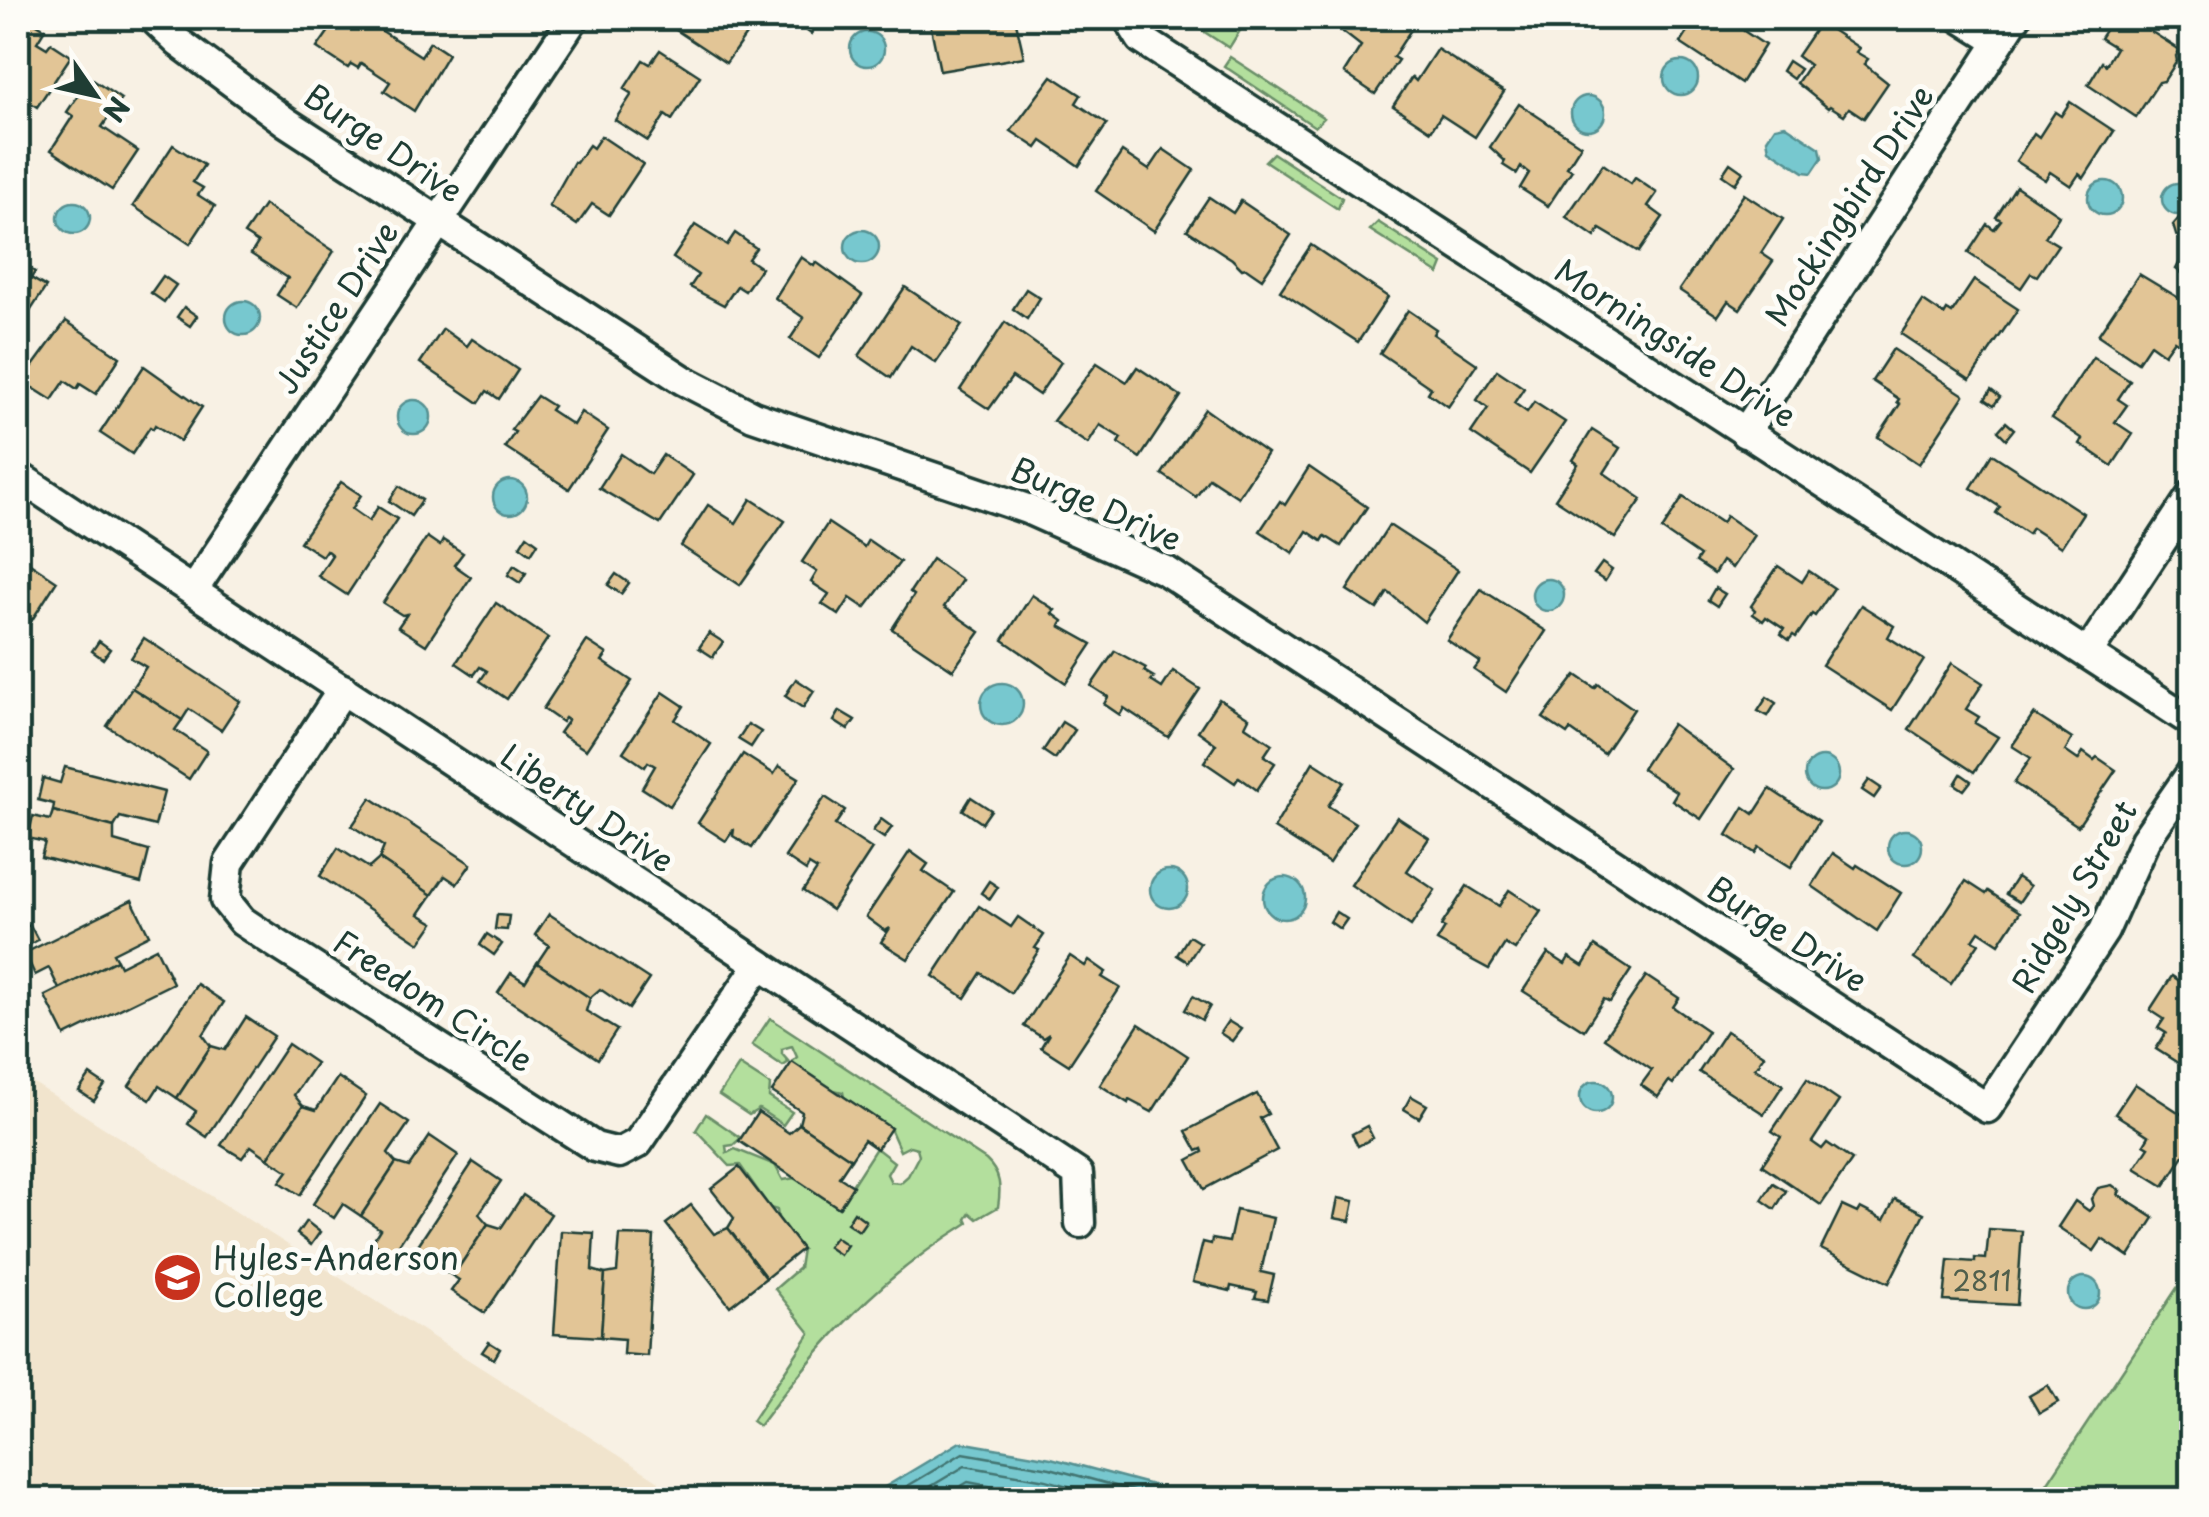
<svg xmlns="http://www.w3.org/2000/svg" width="2209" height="1517" viewBox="0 0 2209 1517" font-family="'Playpen Sans',sans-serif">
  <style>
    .built { fill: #f1e4cd }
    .green { fill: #b3df9d; stroke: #698e68; stroke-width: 2.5 }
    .water { fill: #77c8cf; stroke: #549091; stroke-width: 2.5 }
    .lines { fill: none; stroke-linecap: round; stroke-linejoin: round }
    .shore { stroke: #427572; stroke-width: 2.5 }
    .building { fill: #e2c596; stroke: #1f3d34; stroke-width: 2.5 }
    .minor-casing { stroke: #1f3d34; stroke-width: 35 }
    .minor { stroke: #fdfcf7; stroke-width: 28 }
    .labels { text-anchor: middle; stroke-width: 10; stroke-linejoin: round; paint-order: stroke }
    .number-label { font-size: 28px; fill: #505f4c }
    .street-label { font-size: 32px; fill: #1f3d34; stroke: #fdfcf7 }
    .poi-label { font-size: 32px; fill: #1f3d34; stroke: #fdfcf7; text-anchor: start }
  </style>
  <rect width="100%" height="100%" fill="#f8f1e4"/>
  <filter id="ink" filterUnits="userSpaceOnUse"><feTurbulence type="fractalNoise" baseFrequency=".01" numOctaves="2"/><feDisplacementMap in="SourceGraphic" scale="20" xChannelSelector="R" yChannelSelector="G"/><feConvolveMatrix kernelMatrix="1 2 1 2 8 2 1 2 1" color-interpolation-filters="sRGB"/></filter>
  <g filter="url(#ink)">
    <polygon class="built" points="18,1073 659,1481 646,1500 18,1499"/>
    <g class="green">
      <polygon points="1183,18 1244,18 1241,29 1229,48"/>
      <polygon points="1230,57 1324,118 1315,127 1224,66"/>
      <polygon points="1273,153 1342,198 1338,209 1265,161"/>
      <polygon points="1378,222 1443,264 1439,274 1370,230"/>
      <path d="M770 1018 986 1160C1001 1174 1001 1187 998 1207L977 1219 970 1213 966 1219 968 1223C877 1280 822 1341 759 1426L752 1421 810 1333 775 1289 799 1268 802 1249 778 1218 777 1210 770 1208 740 1165 730 1166 696 1130 706 1114 741 1138 733 1145 726 1146 727 1153 735 1149 775 1165 783 1180 795 1178 838 1207 876 1148 894 1162 887 1174 891 1182 900 1183 908 1176 919 1155 917 1148 910 1146 900 1151 890 1128 844 1097 843 1092 834 1090 792 1062 797 1057 792 1046 782 1049V1054L789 1062 783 1066 752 1045Z"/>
      <polygon points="739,1065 770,1085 769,1097 792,1112 783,1125 759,1109 749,1115 719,1095"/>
      <polygon points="2191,1267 2191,1499 2037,1499"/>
    </g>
    <g class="water">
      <circle cx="867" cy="49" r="17"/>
      <circle cx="1681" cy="78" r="17"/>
      <circle cx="1588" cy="113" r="17"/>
      <polygon points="1785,125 1820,148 1822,158 1812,173 1804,172 1769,149 1767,139 1775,127"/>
      <circle cx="2105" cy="198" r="17"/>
      <circle cx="2178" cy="199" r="16"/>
      <circle cx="74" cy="218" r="16"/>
      <circle cx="862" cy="247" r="17"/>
      <circle cx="243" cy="318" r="17"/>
      <circle cx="414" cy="417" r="17"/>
      <circle cx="510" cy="497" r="17"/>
      <circle cx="1548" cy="595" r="16"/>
      <circle cx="1002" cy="704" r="21"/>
      <circle cx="1822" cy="774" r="17"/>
      <circle cx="1905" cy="847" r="17"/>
      <circle cx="1169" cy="889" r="19"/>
      <circle cx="1284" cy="898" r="21"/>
      <circle cx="1596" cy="1097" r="16"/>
      <circle cx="2084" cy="1293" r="16"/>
      <polygon points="960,1442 1051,1458 1205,1499 865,1499"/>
    </g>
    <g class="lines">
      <g class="shore">
        <polyline points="884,1500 963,1453 1050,1468 1167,1500"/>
        <polyline points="908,1500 965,1466 1046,1480 1119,1500"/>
        <polyline points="938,1500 968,1482 1062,1500"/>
      </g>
    </g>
    <g class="building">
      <polygon points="18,18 27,18 45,29 37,42 47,48 51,43 71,56 37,107 18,94"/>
      <polygon points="338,18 362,18 421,56 430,42 448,54 414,111 384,91 390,82 361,63 358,68 351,64 348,68 317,48"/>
      <polygon points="684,18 758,18 726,63 676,30"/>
      <polygon points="806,18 817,24 811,34 800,26"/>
      <polygon points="929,18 975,18 977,25 1015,18 1024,57 940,71"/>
      <polygon points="1403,18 1414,25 1393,57 1398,60 1375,94 1344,73 1361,46 1325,18"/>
      <polygon points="1696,18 1738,18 1736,20 1746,27 1744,31 1765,45 1741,83 1680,43"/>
      <polygon points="2113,18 2130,18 2180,50 2176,56 2177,61 2164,81 2159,82 2136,117 2088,85 2102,62 2106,65 2116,48 2100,38"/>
      <polygon points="1820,22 1859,48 1856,52 1868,59 1864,64 1888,83 1864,118 1849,108 1844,115 1830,106 1828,108 1797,83 1809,65 1797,56"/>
      <polygon points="1437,49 1504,92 1475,137 1441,115 1431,131 1393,106 1412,77 1416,81"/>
      <polygon points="660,50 700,76 672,120 665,115 648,141 615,120 632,94 624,89 643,60 650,64"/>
      <polygon points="1788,61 1800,69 1793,79 1782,71"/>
      <polygon points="1052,76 1081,95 1076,103 1107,124 1079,166 1042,141 1037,148 1011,131"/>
      <polygon points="90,78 121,99 102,127 138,151 112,190 51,150 73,116 67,112"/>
      <polygon points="2070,102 2114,131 2084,178 2079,174 2071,186 2050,172 2045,180 2016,161 2034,133 2039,137 2055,112 2061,116"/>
      <polygon points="1519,104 1581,145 1567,167 1572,170 1548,206 1520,188 1529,173 1521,167 1517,174 1503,165 1505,161 1490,147"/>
      <polygon points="601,136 643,164 609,215 592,204 577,225 549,206 574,162 576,163 589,145 593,148"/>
      <polygon points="173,145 204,165 193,182 203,188 198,195 215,206 190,244 133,206"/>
      <polygon points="1163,149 1194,170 1154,231 1096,191 1122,152 1149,170"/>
      <polygon points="1730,163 1743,172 1735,184 1722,175"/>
      <polygon points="1603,164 1631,184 1635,178 1657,193 1648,206 1663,217 1639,252 1600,229 1595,237 1566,217"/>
      <polygon points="19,180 32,188 21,204 18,201"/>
      <polygon points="2016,186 2059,215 2045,237 2058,245 2037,276 2031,273 2021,288 1968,253 1987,224 1994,229 2001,220 1996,217"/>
      <polygon points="1744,194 1783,219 1761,253 1773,261 1740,309 1728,301 1718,316 1679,290"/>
      <polygon points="1209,197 1233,213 1241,201 1291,235 1262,279 1246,268 1242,269 1232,259 1187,230"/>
      <polygon points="264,205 334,251 297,308 277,295 288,278 251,254 258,243 244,234"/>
      <polygon points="2189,216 2192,218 2192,280 2176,269 2189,244 2176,235 2173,225 2179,218"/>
      <polygon points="695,225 727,245 735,233 756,248 748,259 761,268 745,291 737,286 724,305 690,287 698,275 673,258"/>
      <polygon points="1311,245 1388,297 1358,342 1280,291"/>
      <polygon points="801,257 814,266 816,262 862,295 819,358 790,339 804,318 775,298"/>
      <polygon points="18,261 35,272 31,278 46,287 18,330"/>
      <polygon points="2139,274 2192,306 2190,350 2174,340 2164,354 2150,344 2138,362 2098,335"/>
      <polygon points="163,276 176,285 164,302 151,293"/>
      <polygon points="1974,280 2018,309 1970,380 1901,334 1923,301 1944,315 1947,310 1952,313"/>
      <polygon points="905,287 962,325 936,363 911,346 891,378 859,356"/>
      <polygon points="1026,289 1040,298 1027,319 1013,309"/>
      <polygon points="184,307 197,316 190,326 177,317"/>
      <polygon points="1408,310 1436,329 1433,334 1477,364 1448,407 1428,393 1431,388 1380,353"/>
      <polygon points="66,321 120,357 96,394 80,384 77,389 65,381 52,400 22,381"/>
      <polygon points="1005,322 1061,362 1039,395 1012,377 989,409 960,390"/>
      <polygon points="443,329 467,346 472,339 518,370 499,399 487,391 479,403 420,363"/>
      <polygon points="1893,349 1964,395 1919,464 1878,437 1900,404 1897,402 1899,399 1872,381"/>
      <polygon points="2093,357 2130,381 2118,399 2127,405 2115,422 2133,434 2112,466 2080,444 2083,439 2052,418"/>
      <polygon points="1097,363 1127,382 1137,367 1181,396 1140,458 1118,443 1121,438 1100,425 1088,444 1053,421"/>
      <polygon points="144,366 202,407 180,441 155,425 153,429 150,427 132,454 100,433"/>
      <polygon points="1497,370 1524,388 1514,403 1527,412 1534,402 1565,422 1530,473 1471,433 1488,408 1477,400"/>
      <polygon points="1991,390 2000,397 1994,405 1985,399"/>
      <polygon points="537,396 553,406 550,410 573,425 581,412 608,430 569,489 505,447 515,432 511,430"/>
      <polygon points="1205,409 1267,453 1238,497 1209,478 1196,497 1162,474"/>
      <polygon points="2006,422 2014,429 2006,439 1998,431"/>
      <polygon points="1592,430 1620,448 1604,473 1642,499 1615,538 1555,499 1578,464 1573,460"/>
      <polygon points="621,454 650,474 663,455 693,475 660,524 599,488"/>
      <polygon points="1992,454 2083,513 2061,547 2032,528 2028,534 1996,513 2000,507 1971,488"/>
      <polygon points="1309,467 1367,507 1341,546 1325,536 1322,541 1307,531 1293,553 1260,531 1280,501 1285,505"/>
      <polygon points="341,482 361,495 352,509 369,521 378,507 397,519 347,595 318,576 332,555 326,550 322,556 300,542"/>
      <polygon points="399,486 422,500 411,516 389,501"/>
      <polygon points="1683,497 1722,523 1726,516 1754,535 1732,568 1722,561 1714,574 1696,562 1700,556 1662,530"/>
      <polygon points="751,499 785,521 740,585 681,546 708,505 736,523"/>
      <polygon points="828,523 864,547 868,540 900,562 865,608 850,598 839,615 822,604 829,594 811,582 817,572 802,562"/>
      <polygon points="1389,525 1458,570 1424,622 1388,592 1377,609 1347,590"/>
      <polygon points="527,535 538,543 531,554 520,546"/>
      <polygon points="427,537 440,546 443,540 463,553 454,565 471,577 426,645 398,627 407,614 402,615 383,603"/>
      <polygon points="18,555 57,581 32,620 18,610"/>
      <polygon points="932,559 962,580 944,607 980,632 953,670 892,629 914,595 910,592"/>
      <polygon points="1602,563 1612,570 1605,581 1594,574"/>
      <polygon points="514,565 526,573 520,583 508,575"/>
      <polygon points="1778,566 1802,582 1809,571 1834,588 1815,616 1812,614 1796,637 1793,635 1789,640 1781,634 1784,629 1766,617 1763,621 1753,614 1755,610 1751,606"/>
      <polygon points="616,574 629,583 621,594 608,585"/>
      <polygon points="1715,588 1725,594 1717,606 1708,600"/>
      <polygon points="1481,589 1546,631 1506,692 1474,670 1480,662 1447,640"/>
      <polygon points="1032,595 1055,610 1052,613 1063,621 1060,626 1092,644 1066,683 1003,640"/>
      <polygon points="496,603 548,638 507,699 480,681 487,671 480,667 474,675 456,663"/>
      <polygon points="1861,605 1894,626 1888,637 1924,660 1892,710 1822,665"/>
      <polygon points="18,610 32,620 18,642"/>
      <polygon points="709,633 723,642 713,657 699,648"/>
      <polygon points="144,638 240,701 221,730 189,709 182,720 132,688 146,667 131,658"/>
      <polygon points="99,641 110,649 103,659 92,651"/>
      <polygon points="587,641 607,654 602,661 632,681 586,750 559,733 568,720 565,718 562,722 543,709"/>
      <polygon points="1115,651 1146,668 1144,671 1154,677 1151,681 1162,688 1173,671 1200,689 1168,737 1124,708 1120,715 1104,704 1108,697 1091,686"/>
      <polygon points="1952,663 1983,683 1966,709 1979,717 1975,723 1998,737 1974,772 1909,729"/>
      <polygon points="1576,675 1595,688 1598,684 1634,709 1604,754 1570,730 1567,734 1543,718"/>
      <polygon points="796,679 814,691 803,708 785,696"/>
      <polygon points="132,688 182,720 175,730 207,751 189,779 107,726"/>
      <polygon points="663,692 684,706 675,720 711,744 670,806 642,788 655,766 648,762 645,767 623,752"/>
      <polygon points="1767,697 1776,703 1768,716 1758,711"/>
      <polygon points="1219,699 1249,718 1245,726 1272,744 1264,756 1275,763 1257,790 1239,777 1235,783 1204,762 1216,744 1198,731"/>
      <polygon points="840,711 855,720 848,730 834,721"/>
      <polygon points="2034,714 2072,739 2065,751 2078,760 2083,752 2094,760 2097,757 2116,770 2078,826 2014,783 2031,758 2012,746"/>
      <polygon points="1062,722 1075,730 1055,759 1043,751"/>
      <polygon points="748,724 761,732 751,747 738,739"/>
      <polygon points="1672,724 1734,769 1701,819 1672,800 1677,792 1642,769"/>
      <polygon points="743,754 774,774 779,766 799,778 752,848 733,836 734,829 726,841 698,823"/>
      <polygon points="1313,762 1344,782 1328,806 1355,823 1329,863 1274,828"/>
      <polygon points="65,767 164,792 155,826 120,817 114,827 53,811 54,804 38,800 43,778 60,783"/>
      <polygon points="1961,774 1971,781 1964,790 1955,784"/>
      <polygon points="1869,780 1881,788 1874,798 1862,790"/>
      <polygon points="1770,789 1819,821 1791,867 1759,847 1755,853 1727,835 1744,807 1754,814"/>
      <polygon points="825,797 845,810 835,825 872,849 832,910 803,891 817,870 809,865 806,871 785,857"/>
      <polygon points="971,797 991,810 982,823 963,810"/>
      <polygon points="371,798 471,864 457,884 445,876 432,895 379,859 384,847 352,826"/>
      <polygon points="53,811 114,827 114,841 149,851 141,883 41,857 45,842 28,838 33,816 50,820"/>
      <polygon points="1397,817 1429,838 1407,871 1435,890 1411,926 1351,885"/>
      <polygon points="881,819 892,827 884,838 873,831"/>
      <polygon points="338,848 369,868 379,859 432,895 419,914 434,923 420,943 320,876"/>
      <polygon points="910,851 928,864 923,871 954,892 908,959 881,942 890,928 885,931 866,917"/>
      <polygon points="1833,853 1855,868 1857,865 1901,893 1877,931 1812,886"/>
      <polygon points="2017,877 2030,886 2019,902 2006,894"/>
      <polygon points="989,881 998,887 990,899 981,893"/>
      <polygon points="1966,881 1986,894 1988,891 2020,912 1999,944 1979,931 1973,940 1979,943 1951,984 1914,959"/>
      <polygon points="1467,886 1499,906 1509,890 1541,911 1515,950 1505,944 1489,969 1437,941 1445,928 1441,926"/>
      <polygon points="132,900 149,935 113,953 117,960 59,989 49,968 35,975 25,953"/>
      <polygon points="2192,902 2192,922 2182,916"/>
      <polygon points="979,906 1011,927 1018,917 1044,935 1035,948 1039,950 1011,993 981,973 965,998 933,976"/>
      <polygon points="1336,912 1347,919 1340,929 1330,922"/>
      <polygon points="549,914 649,979 629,1009 600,989 590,998 537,963 549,945 535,935"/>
      <polygon points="497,915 509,916 507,930 495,929"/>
      <polygon points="30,925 38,940 23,948 18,931"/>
      <polygon points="487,934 502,944 494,955 480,945"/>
      <polygon points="1189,936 1200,943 1188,962 1177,955"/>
      <polygon points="1595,946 1631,970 1610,1002 1604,999 1584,1030 1523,991 1548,953 1565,964 1569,957 1583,966"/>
      <polygon points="156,948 173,983 65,1036 45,996 117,960 120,966"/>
      <polygon points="1070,956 1085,966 1089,960 1106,972 1102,977 1120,988 1069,1065 1041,1047 1049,1034 1043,1038 1024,1026"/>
      <polygon points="537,963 590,998 586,1011 617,1030 598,1059 498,993 511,973 525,982"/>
      <polygon points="1646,976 1679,998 1673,1007 1708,1031 1673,1084 1669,1081 1658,1097 1641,1085 1652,1070 1604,1038"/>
      <polygon points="2172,976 2192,989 2192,1072 2156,1049 2166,1033 2158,1028 2164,1019 2150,1010"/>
      <polygon points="197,984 224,1002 203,1035 211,1046 177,1098 159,1086 150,1100 129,1086"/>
      <polygon points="1193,996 1210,1006 1202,1020 1185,1010"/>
      <polygon points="246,1017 274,1036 207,1137 188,1124 196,1111 177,1098 211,1046 225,1050"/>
      <polygon points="1228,1021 1241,1029 1232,1041 1220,1033"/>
      <polygon points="1139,1024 1188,1056 1152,1112 1129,1100 1128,1103 1100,1085"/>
      <polygon points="1726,1031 1764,1055 1755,1068 1783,1085 1764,1114 1699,1072"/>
      <polygon points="288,1044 316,1063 294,1095 303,1106 268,1158 251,1146 242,1158 221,1145"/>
      <polygon points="792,1062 891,1128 877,1149 864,1140 851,1159 799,1124 802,1112 772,1092"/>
      <polygon points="90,1075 105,1085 94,1101 79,1091"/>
      <polygon points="338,1077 366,1096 300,1195 280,1182 288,1171 268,1158 303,1106 316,1110"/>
      <polygon points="1807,1079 1839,1101 1812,1142 1822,1149 1827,1143 1852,1160 1821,1205 1762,1165 1781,1137 1772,1131"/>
      <polygon points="2135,1084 2192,1121 2192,1143 2164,1186 2135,1168 2149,1147 2144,1144 2149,1136 2115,1114"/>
      <polygon points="1257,1094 1268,1114 1260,1118 1277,1150 1204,1189 1188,1160 1203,1152 1202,1149 1197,1151 1186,1131"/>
      <polygon points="1411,1096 1427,1105 1419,1118 1404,1109"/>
      <polygon points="380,1104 409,1123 388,1154 396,1163 361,1216 343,1204 334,1218 313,1204"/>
      <polygon points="758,1112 789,1133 799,1124 851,1159 839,1177 853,1186 839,1208 739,1141"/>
      <polygon points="1367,1126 1373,1138 1358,1146 1352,1134"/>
      <polygon points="430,1136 458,1155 392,1255 372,1242 380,1229 361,1216 396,1163 409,1167"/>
      <polygon points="473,1162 501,1181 479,1214 488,1224 453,1276 414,1251"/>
      <polygon points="739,1167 802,1249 766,1278 728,1228 734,1218 711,1189"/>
      <polygon points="1773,1183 1786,1191 1775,1209 1762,1200"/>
      <polygon points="2112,1185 2120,1191 2118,1195 2154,1218 2129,1257 2102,1239 2094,1251 2058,1227 2075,1201 2089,1211 2093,1206 2091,1199 2098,1188"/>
      <polygon points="523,1195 551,1214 485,1313 451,1291 459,1280 453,1276 488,1224 501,1228"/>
      <polygon points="1338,1198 1354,1201 1350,1221 1334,1218"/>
      <polygon points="1895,1199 1924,1213 1889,1283 1821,1249 1842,1206 1857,1213 1860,1208 1884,1220"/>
      <polygon points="691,1205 714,1234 728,1228 766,1278 730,1306 666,1224"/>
      <polygon points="1236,1210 1273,1218 1261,1272 1274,1275 1268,1300 1255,1298 1257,1292 1231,1286 1230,1291 1193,1282 1203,1242 1211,1244 1212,1239 1229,1242"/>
      <polygon points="854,1212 866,1221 859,1231 847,1223"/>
      <polygon points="306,1221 320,1232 311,1245 297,1234"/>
      <polygon points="1989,1229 2022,1231 2017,1305 1944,1301 1948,1260 1975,1262 1975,1258 1986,1259"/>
      <polygon points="561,1231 594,1233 592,1270 605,1274 601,1337 554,1334"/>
      <polygon points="620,1235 654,1236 647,1356 623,1354 624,1339 601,1337 605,1274 617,1272"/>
      <polygon points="835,1237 847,1245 840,1255 828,1247"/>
      <polygon points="352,1251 365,1260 359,1270 345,1261"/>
      <polygon points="489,1342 500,1349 494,1359 482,1352"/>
      <polygon points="2048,1385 2058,1402 2039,1413 2029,1396"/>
    </g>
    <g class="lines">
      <defs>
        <g id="minor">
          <polyline points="153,18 178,42 286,122 683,380 753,416 1027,509 1166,571 1987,1108 2104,931 2145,840 2192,772"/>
          <polyline points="1128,18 1141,39 2192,722"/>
          <polyline points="1961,18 1999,42"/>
          <polyline points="1745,433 2015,18"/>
          <polyline points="18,476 1078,1174 1080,1223"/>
          <polyline points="194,589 574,18"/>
          <polyline points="2088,653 2192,495"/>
          <polyline points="343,689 229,863 225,900 242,921 266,937 595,1147 619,1153 638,1143 759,965"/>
        </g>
      </defs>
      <use href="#minor" class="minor-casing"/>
      <use href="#minor" class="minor"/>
    </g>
  </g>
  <defs>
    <symbol id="university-disc" viewBox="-11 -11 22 22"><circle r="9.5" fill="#c8321e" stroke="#fdfcf7"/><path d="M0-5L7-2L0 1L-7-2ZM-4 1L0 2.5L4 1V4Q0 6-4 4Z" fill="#fff"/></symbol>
  </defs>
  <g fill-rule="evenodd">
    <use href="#university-disc" x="150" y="1250" width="55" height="55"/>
  </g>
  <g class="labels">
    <g class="number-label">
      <text x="1982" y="1291">2811</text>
    </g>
    <g class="street-label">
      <text transform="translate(383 144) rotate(34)" y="11">Burge Drive</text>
      <text transform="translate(1850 206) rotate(-57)" y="11">Mockingbird Drive</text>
      <text transform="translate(337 308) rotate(-57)" y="11">Justice Drive</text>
      <text transform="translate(1675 344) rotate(33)" y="11">Morningside Drive</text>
      <text transform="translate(1096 505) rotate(24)" y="11">Burge Drive</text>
      <text transform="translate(587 809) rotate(34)" y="11">Liberty Drive</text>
      <text transform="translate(2075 897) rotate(-60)" y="11">Ridgely Street</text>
      <text transform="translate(1787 935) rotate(33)" y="11">Burge Drive</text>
      <text transform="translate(433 1002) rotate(33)" y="11">Freedom Circle</text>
    </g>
    <g class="poi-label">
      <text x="213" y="1270">Hyles-Anderson<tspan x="213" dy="37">College</tspan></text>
    </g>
  </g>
  <rect width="2209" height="1517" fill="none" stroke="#fdfcf7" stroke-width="60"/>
  <rect x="30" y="30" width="2149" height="1457" fill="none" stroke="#1f3d34" stroke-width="4" filter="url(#ink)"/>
  <g transform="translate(95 95) rotate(124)" stroke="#fdfcf7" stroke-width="8" paint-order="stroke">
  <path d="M0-8L18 38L0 25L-18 38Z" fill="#1f3d34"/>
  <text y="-15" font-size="28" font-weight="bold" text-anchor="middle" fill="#1f3d34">N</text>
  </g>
</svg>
